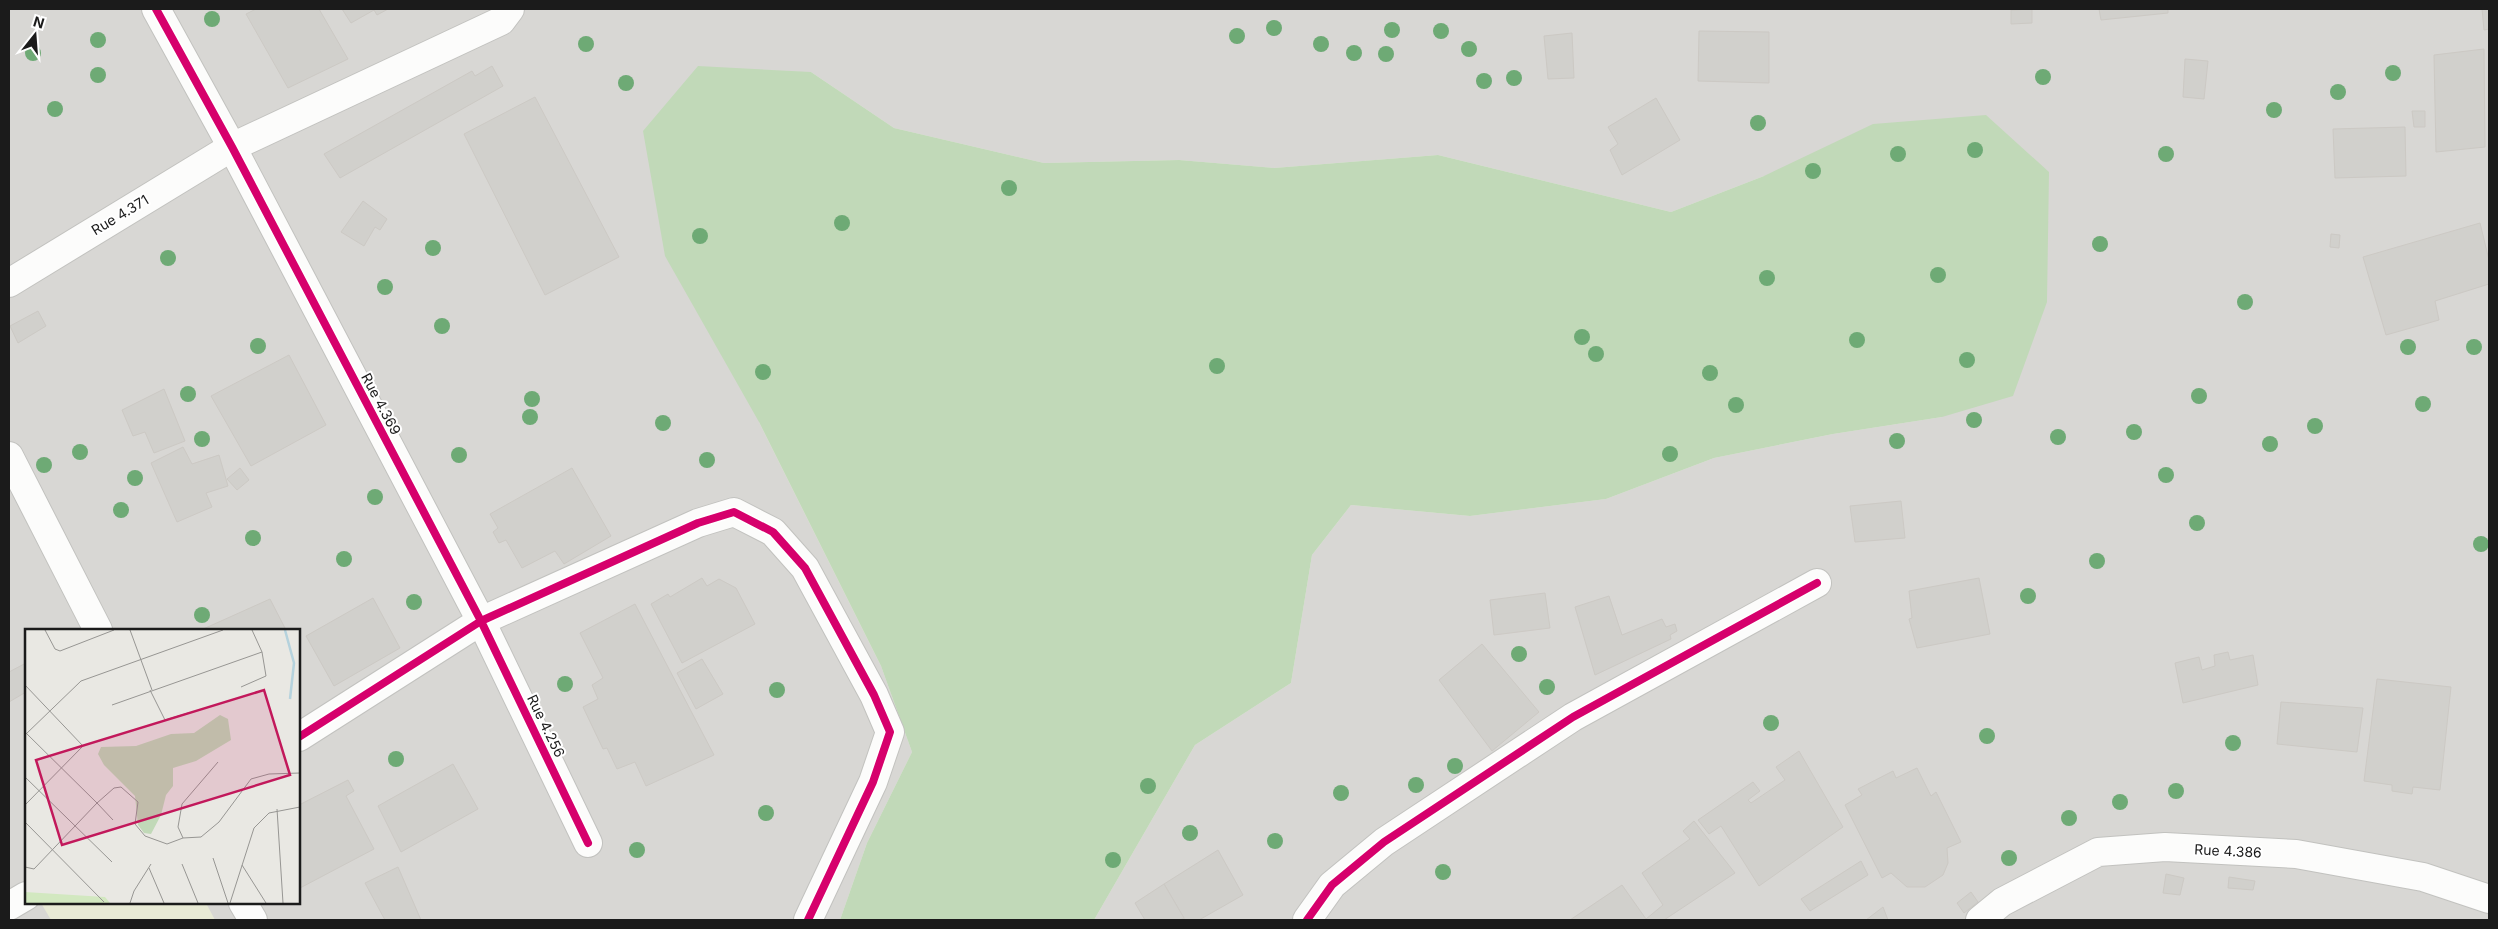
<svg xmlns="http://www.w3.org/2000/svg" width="2498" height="929" viewBox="0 0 2498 929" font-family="Inter,sans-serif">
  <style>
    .residential { fill: #d8d7d4; fill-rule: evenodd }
    .farmland { fill: #e8ead5 }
    .forest { fill: #c1d9b8 }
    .building { fill: #d1d0cc; stroke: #ccc9c4 }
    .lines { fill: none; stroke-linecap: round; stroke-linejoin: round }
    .minor-casing { stroke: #c2c2bf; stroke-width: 30 }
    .minor { stroke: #fcfcfb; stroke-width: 28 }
    .cycleway-casing { stroke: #fff; stroke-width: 11 }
    .cycleway { stroke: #d6006c; stroke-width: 8 }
    .tree { fill: #6eaa75 }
    .labels { text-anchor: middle; stroke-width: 4; stroke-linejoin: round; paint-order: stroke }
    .street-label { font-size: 14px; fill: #1b1b1b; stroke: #fff }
    .inset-river { fill: none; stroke: #b5d2dd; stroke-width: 2.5 }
    .inset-road { fill: none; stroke: #979693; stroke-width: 1 }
    .view { fill: #c2185b; fill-opacity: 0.15; stroke: #c2185b; stroke-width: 2.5 }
    .inset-edge { fill: none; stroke: #1b1b1b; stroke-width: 2.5 }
  </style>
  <rect width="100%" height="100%" fill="#e9e8e3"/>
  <path class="residential" d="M9 9H2489V920H1094L1195 745 1291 683 1312 555 1351 505 1470 516 1606 499 1714 458 1833 434 1942 417 1764 176 1671 212 1438 155 1274 168 1179 160 1044 163 894 128 811 72 759 422 881 666 912 752 867 843 840 920H9ZM26 630H299V903H26Z"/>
  <polygon class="farmland" points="41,903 206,903 215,920 51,920"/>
  <polygon class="forest" points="698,66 811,72 894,128 1044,163 1179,160 1274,168 1438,155 1671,212 1764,176 1873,124 1986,115 2049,172 2047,302 2013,396 1942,417 1833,434 1714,458 1606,499 1470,516 1351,505 1312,555 1291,683 1195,745 1094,920 840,920 867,843 912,752 881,666 759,422 665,256 643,131"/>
  <g class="building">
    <polygon points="256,9 319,9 348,59 288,88 246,14"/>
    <polygon points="342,9 388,9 377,15 374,10 351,23"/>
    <polygon points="2032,9 2032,23 2011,24 2011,10"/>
    <polygon points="2099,9 2168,9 2168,13 2101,20"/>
    <polygon points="2482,9 2489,9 2489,29 2484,30"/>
    <polygon points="1699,31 1769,32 1769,83 1698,81"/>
    <polygon points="1572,33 1574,78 1548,79 1544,36"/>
    <polygon points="2484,49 2485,147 2436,152 2434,55"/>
    <polygon points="2185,59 2208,61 2204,99 2183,97"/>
    <polygon points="492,66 503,86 340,178 324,154 472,71 475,76"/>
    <polygon points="535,97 619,257 545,295 464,134"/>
    <polygon points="1656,98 1680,140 1622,175 1610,150 1618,144 1608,127"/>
    <polygon points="2412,111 2425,111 2425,127 2414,127"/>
    <polygon points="2405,127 2406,176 2335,178 2333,129"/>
    <polygon points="363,201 387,219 380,230 375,227 364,246 341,232"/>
    <polygon points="2480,223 2489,260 2489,284 2435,301 2439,320 2386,335 2363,257"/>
    <polygon points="2331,234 2340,235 2339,248 2330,247"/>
    <polygon points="38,311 46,326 18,343 10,326"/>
    <polygon points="289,355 326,425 251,466 211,396"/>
    <polygon points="164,389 185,441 154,453 145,432 133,436 122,410"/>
    <polygon points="183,447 192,464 219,455 228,486 206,493 212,507 177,522 151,463"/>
    <polygon points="240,468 249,480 237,490 227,479"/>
    <polygon points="572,468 611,536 564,564 555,551 522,568 506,540 499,543 493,532 498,528 490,514"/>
    <polygon points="1901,501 1905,538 1855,542 1850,506"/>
    <polygon points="702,578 707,586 719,579 736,588 755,624 682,663 651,604 668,594 670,597"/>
    <polygon points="1979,578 1990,634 1917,648 1909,619 1912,618 1909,591"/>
    <polygon points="1545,593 1550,628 1494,635 1490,600"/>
    <polygon points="1609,596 1622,635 1662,619 1666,627 1675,624 1677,631 1670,635 1671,639 1595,675 1575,607"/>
    <polygon points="373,598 400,648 334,686 306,636"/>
    <polygon points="270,599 286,630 201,630"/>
    <polygon points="635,604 714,755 646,786 635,762 617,769 607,748 603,749 583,707 598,699 592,685 603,678 580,633"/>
    <polygon points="1482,644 1539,712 1492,751 1439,680"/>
    <polygon points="2228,652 2230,660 2253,655 2258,685 2183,703 2175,663 2199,657 2202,670 2215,666 2214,655"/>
    <polygon points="702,659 723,694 696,709 677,673"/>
    <polygon points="26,663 26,692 9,702 9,672"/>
    <polygon points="2377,679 2451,687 2440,790 2413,787 2412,794 2392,791 2392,785 2364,781"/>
    <polygon points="2281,702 2363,708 2357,752 2277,744"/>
    <polygon points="1799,751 1843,827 1759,886 1721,826 1709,834 1698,820 1753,782 1760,791 1748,800 1751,803 1785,780 1776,767"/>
    <polygon points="453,764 478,809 401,852 378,806"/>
    <polygon points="1917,768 1931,796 1936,792 1961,842 1947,848 1948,863 1943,875 1925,887 1907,887 1891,873 1882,878 1845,805 1862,795 1858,789 1893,771 1896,778"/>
    <polygon points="348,780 354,791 346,796 374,849 300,888 299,805"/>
    <polygon points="1694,821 1735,873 1664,920 1570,920 1622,885 1646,919 1663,905 1642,873 1690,839 1683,831"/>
    <polygon points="1218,850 1243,895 1199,920 1185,920 1164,884"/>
    <polygon points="1861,861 1868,875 1810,911 1801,899"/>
    <polygon points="398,867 421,920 385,920 365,883"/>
    <polygon points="2166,874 2184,878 2180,895 2163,893"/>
    <polygon points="2229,877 2255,881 2253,890 2228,888"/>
    <polygon points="1164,884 1184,918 1180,920 1145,920 1135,903"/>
    <polygon points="1971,892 1978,902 1964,913 1957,903"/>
    <polygon points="1883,907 1888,920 1866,920"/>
  </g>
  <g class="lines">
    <defs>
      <g id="minor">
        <polyline points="156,9 232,147 481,621 299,737"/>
        <polyline points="9,283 232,147 501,21 510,9"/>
        <polyline points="9,456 98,630"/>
        <polyline points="588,843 481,621 698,523 734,512 773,532 805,568 874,695 890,732 873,782 808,920"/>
        <polyline points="243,903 253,920"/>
        <polyline points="9,906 26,896"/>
        <polyline points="1307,920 1332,885 1384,842 1573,717 1817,583"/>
        <polyline points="1980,920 2002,902 2098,852 2165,847 2296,854 2423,877 2489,899"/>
      </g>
    </defs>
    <use href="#minor" class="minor-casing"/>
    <use href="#minor" class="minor"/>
    <defs>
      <g id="cycleway">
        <polyline points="156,9 232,147 481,621 299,737"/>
        <polyline points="588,843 481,621 698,523 734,512 773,532 805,568 874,695 890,732 873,782 808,920"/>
        <polyline points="1307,920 1332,885 1384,842 1573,717 1817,583"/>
      </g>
    </defs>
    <use href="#cycleway" class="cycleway-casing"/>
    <use href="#cycleway" class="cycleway"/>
  </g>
  <g class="tree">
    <circle cx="212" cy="19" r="8"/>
    <circle cx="1274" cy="28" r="8"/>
    <circle cx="1392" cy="30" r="8"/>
    <circle cx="1441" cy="31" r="8"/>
    <circle cx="1237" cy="36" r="8"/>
    <circle cx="98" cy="40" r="8"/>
    <circle cx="586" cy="44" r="8"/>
    <circle cx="1321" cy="44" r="8"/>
    <circle cx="1469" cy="49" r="8"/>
    <circle cx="33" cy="53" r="8"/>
    <circle cx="1354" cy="53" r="8"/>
    <circle cx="1386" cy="54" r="8"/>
    <circle cx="2393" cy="73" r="8"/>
    <circle cx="98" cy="75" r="8"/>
    <circle cx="2043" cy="77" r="8"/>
    <circle cx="1514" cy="78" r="8"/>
    <circle cx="1484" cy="81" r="8"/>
    <circle cx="626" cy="83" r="8"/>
    <circle cx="2338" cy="92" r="8"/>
    <circle cx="55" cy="109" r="8"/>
    <circle cx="2274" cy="110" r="8"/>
    <circle cx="1758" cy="123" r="8"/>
    <circle cx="1975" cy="150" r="8"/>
    <circle cx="1898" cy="154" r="8"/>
    <circle cx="2166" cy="154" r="8"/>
    <circle cx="1813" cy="171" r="8"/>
    <circle cx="1009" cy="188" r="8"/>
    <circle cx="842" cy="223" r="8"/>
    <circle cx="700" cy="236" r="8"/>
    <circle cx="2100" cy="244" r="8"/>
    <circle cx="433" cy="248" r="8"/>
    <circle cx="168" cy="258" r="8"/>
    <circle cx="1938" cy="275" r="8"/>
    <circle cx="1767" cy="278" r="8"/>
    <circle cx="385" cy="287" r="8"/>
    <circle cx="2245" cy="302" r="8"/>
    <circle cx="442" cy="326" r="8"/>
    <circle cx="1582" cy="337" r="8"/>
    <circle cx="1857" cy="340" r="8"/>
    <circle cx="258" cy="346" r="8"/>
    <circle cx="2408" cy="347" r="8"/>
    <circle cx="2474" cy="347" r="8"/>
    <circle cx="1596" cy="354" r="8"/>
    <circle cx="1967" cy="360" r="8"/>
    <circle cx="1217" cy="366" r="8"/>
    <circle cx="763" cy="372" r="8"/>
    <circle cx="1710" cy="373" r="8"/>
    <circle cx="188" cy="394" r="8"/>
    <circle cx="2199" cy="396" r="8"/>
    <circle cx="532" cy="399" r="8"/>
    <circle cx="2423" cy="404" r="8"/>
    <circle cx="1736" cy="405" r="8"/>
    <circle cx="530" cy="417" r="8"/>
    <circle cx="1974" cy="420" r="8"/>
    <circle cx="663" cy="423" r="8"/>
    <circle cx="2315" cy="426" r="8"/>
    <circle cx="2134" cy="432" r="8"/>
    <circle cx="2058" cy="437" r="8"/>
    <circle cx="202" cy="439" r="8"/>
    <circle cx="1897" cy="441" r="8"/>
    <circle cx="2270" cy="444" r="8"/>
    <circle cx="80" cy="452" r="8"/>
    <circle cx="1670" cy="454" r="8"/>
    <circle cx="459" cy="455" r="8"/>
    <circle cx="707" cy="460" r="8"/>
    <circle cx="44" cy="465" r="8"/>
    <circle cx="2166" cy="475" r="8"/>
    <circle cx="135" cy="478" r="8"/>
    <circle cx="375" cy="497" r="8"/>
    <circle cx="121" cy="510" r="8"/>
    <circle cx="2197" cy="523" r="8"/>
    <circle cx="253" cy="538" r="8"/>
    <circle cx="2481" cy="544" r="8"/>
    <circle cx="344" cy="559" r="8"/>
    <circle cx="2097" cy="561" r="8"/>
    <circle cx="2028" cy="596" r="8"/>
    <circle cx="414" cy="602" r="8"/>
    <circle cx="202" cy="615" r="8"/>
    <circle cx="1519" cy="654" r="8"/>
    <circle cx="565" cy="684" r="8"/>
    <circle cx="1547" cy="687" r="8"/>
    <circle cx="777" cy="690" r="8"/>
    <circle cx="1771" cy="723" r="8"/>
    <circle cx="1987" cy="736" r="8"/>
    <circle cx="2233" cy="743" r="8"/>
    <circle cx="396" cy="759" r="8"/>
    <circle cx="1455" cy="766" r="8"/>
    <circle cx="1416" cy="785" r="8"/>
    <circle cx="1148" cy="786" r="8"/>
    <circle cx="2176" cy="791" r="8"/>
    <circle cx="1341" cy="793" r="8"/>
    <circle cx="2120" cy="802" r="8"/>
    <circle cx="766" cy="813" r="8"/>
    <circle cx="2069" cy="818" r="8"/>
    <circle cx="1190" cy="833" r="8"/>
    <circle cx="1275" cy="841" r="8"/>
    <circle cx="637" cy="850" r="8"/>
    <circle cx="2009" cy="858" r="8"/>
    <circle cx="1113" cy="860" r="8"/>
    <circle cx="1443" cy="872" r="8"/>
  </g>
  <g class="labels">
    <g class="street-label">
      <text transform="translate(120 215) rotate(-31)" y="5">Rue 4.371</text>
      <text transform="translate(381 404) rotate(62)" y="5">Rue 4.369</text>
      <text transform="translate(546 726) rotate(64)" y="5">Rue 4.256</text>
      <text transform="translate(2228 851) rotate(3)" y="5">Rue 4.386</text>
    </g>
  </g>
  <g transform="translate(25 629)">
    <rect width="275" height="275" fill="#e9e8e3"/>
    <path d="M0 263 80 268 85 274H0Z" fill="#d2e8c0"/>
    <path d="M195 86 203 90 206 111 171 132 148 139V157L141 166 136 186 126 205 119 204 113 196 110 167 79 136 73 125 76 118 111 117 146 105 169 104Z" fill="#c1d9b8"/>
    <path class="inset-river" d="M260 1 269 34 265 70"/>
    <path class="inset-road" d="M20 1 30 20 35 22 89 1M105 1 127 61M0 56 58 117 0 176M216 58 241 47 237 23 227 1M125 61 140 91 163 84M87 76 237 23M0 106 56 52 198 1M0 148 87 233M252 180 258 274M88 191 72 174 89 159 96 158 113 173 110 195 120 207 142 215 158 209 176 208 194 193 226 150 244 145 275 144M0 193 79 273M158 209 153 198 157 175 193 133M188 229 203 274M157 235 173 274M217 236 241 274M0 238 9 240 72 174 0 103M124 239 139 274M105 274 109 262 126 235M205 274 229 199 244 184 275 178"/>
    <path class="view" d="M239 61 265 146 37 216 11 131Z"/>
    <rect width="275" height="275" class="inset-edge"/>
  </g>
  <rect width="2498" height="929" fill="none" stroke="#1b1b1b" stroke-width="20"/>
  <g transform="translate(35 35) rotate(17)" stroke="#ffffff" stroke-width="4" paint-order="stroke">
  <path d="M0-4L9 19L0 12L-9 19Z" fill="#1b1b1b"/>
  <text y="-8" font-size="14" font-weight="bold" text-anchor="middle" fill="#1b1b1b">N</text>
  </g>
</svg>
